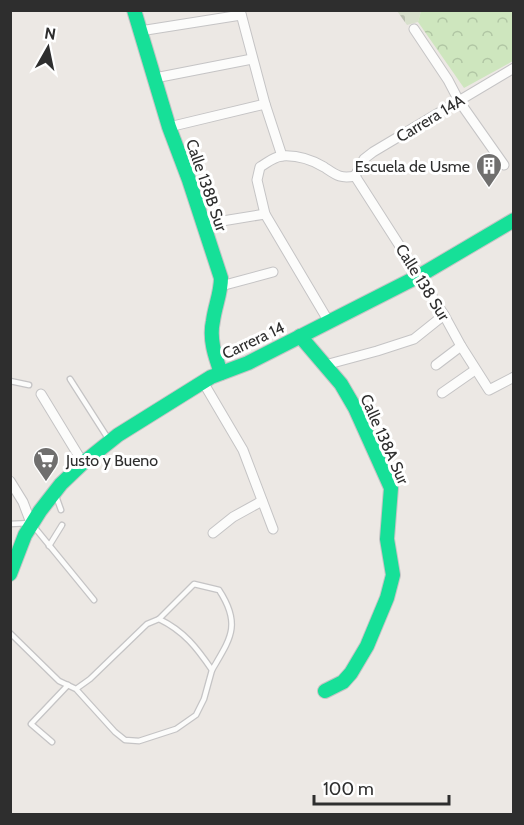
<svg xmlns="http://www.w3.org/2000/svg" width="524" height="825" viewBox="0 0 524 825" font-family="Cabin,sans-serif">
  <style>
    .cemetery { fill: url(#cemetery-stones) }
    .park { fill: url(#park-crowns) }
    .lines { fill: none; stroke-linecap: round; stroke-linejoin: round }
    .lane-casing { stroke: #c5c4c5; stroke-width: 7 }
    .street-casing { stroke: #c5c4c5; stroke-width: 11 }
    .fast-casing { stroke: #c5c4c5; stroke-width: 16 }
    .lane { stroke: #fcfcfb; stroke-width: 4.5 }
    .street { stroke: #fcfcfb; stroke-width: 9 }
    .fast { stroke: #16e098; stroke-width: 14 }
    .labels { text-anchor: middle; stroke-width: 6; stroke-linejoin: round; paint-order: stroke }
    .street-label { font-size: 16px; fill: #2e2e2e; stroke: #fff }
    .poi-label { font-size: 16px; fill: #2e2e2e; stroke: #fff; text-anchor: end }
  </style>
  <defs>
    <pattern id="cemetery-stones" width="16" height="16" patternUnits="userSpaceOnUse" patternTransform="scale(1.5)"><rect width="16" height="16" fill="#d8e0cc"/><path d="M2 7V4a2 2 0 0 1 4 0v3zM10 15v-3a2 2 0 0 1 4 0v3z" fill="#bac0b0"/></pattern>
    <pattern id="park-crowns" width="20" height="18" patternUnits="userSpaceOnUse" patternTransform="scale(1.5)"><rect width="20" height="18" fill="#cee6be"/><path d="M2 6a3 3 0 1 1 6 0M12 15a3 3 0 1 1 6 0" fill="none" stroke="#b1c6a4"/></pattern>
  </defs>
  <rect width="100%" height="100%" fill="#ece8e4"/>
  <polygon class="cemetery" points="397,11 421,11 418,22 407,25"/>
  <polygon class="park" points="421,11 513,11 513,61 464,88 418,22"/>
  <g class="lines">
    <defs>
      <g id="lane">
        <polyline points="70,379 109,440"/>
        <polyline points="10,381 29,385"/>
        <polyline points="56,496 61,510"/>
        <polyline points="10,524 31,523 94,600"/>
        <polyline points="49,546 62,525"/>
        <path d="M159 619 194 584 219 590C242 625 230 639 212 670"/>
        <path d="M10 633 59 681 76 689 115 732 125 740 139 741 176 729 196 715 204 699 212 670C197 648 184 631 159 619L147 624 90 679 76 689"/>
        <polyline points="52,742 31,724 68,685"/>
      </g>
      <g id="street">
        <polyline points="240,10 265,104 282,156"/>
        <polyline points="414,29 448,80 459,101 504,165"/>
        <polyline points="140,31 241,15"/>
        <polyline points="155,78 252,59"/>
        <polyline points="169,127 265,104"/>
        <polyline points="355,176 444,315 461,346 489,390 514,377"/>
        <polyline points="355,176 364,159 373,152 514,68"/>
        <polyline points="204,224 265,214"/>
        <polyline points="221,286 273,272"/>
        <path d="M329 322 265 214 257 180 260 167C267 163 273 157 282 156 296 155 312 160 324 167 336 175 340 179 355 176"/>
        <polyline points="325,365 377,351 414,339 444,315"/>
        <polyline points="436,365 461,346"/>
        <polyline points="203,382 243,450 273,529"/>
        <polyline points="442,393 475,370"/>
        <polyline points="41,394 83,463"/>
        <polyline points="10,481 23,502 31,523"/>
        <polyline points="213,533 233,517 262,501"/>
      </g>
      <g id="fast">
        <path d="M134 10 169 127 189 180 221 278C221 293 215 306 213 321 209 339 215 356 221 373"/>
        <polyline points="300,336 341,384 355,408 391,488 387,539 393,575 387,598 367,646 351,673 343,682 325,691"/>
        <polyline points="10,574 25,535 40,511 61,484 83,463 118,435 211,377 248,363 419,276 514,220"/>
      </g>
    </defs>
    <use href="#lane" class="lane-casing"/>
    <use href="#street" class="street-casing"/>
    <use href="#fast" class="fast-casing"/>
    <use href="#lane" class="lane"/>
    <use href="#street" class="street"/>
    <use href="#fast" class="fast"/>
  </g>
  <defs>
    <symbol id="building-pin" viewBox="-11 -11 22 30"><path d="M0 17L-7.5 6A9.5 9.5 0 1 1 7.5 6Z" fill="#706f6e" stroke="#fff"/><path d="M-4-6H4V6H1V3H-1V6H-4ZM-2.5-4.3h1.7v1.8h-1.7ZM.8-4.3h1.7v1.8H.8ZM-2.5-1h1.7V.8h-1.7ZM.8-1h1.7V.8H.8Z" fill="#fff"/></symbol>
    <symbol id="supermarket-pin" viewBox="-11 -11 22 30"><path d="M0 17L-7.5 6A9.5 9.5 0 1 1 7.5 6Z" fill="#706f6e" stroke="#fff"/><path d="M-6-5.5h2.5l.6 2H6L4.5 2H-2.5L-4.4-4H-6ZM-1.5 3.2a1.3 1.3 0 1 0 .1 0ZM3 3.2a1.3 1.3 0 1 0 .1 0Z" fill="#fff"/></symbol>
  </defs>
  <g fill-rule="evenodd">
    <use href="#building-pin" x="474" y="151" width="30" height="40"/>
    <use href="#supermarket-pin" x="31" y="445" width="30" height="40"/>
  </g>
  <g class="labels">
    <g class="street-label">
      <text transform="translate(430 118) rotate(-31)" y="6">Carrera 14A</text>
      <text transform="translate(207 185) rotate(71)" y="6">Calle 138B Sur</text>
      <text transform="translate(423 282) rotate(58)" y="6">Calle 138 Sur</text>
      <text transform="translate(253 340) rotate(-25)" y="6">Carrera 14</text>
      <text transform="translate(385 439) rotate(66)" y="6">Calle 138A Sur</text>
    </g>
    <g class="poi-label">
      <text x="470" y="172">Escuela de Usme</text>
      <text x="66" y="466" text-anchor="start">Justo y Bueno</text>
    </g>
  </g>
  <rect width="524" height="825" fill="none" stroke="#2e2e2e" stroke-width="24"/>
  <g transform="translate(48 48) rotate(9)" stroke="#ffffff" stroke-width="4.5" paint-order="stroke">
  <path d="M0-4.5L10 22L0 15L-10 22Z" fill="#2e2e2e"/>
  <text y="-9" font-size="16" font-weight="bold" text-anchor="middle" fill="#2e2e2e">N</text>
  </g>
  <path d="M314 795v9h135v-9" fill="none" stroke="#2e2e2e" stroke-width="3"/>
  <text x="323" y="795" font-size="18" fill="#2e2e2e" stroke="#ffffff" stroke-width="4.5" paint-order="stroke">100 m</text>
</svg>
